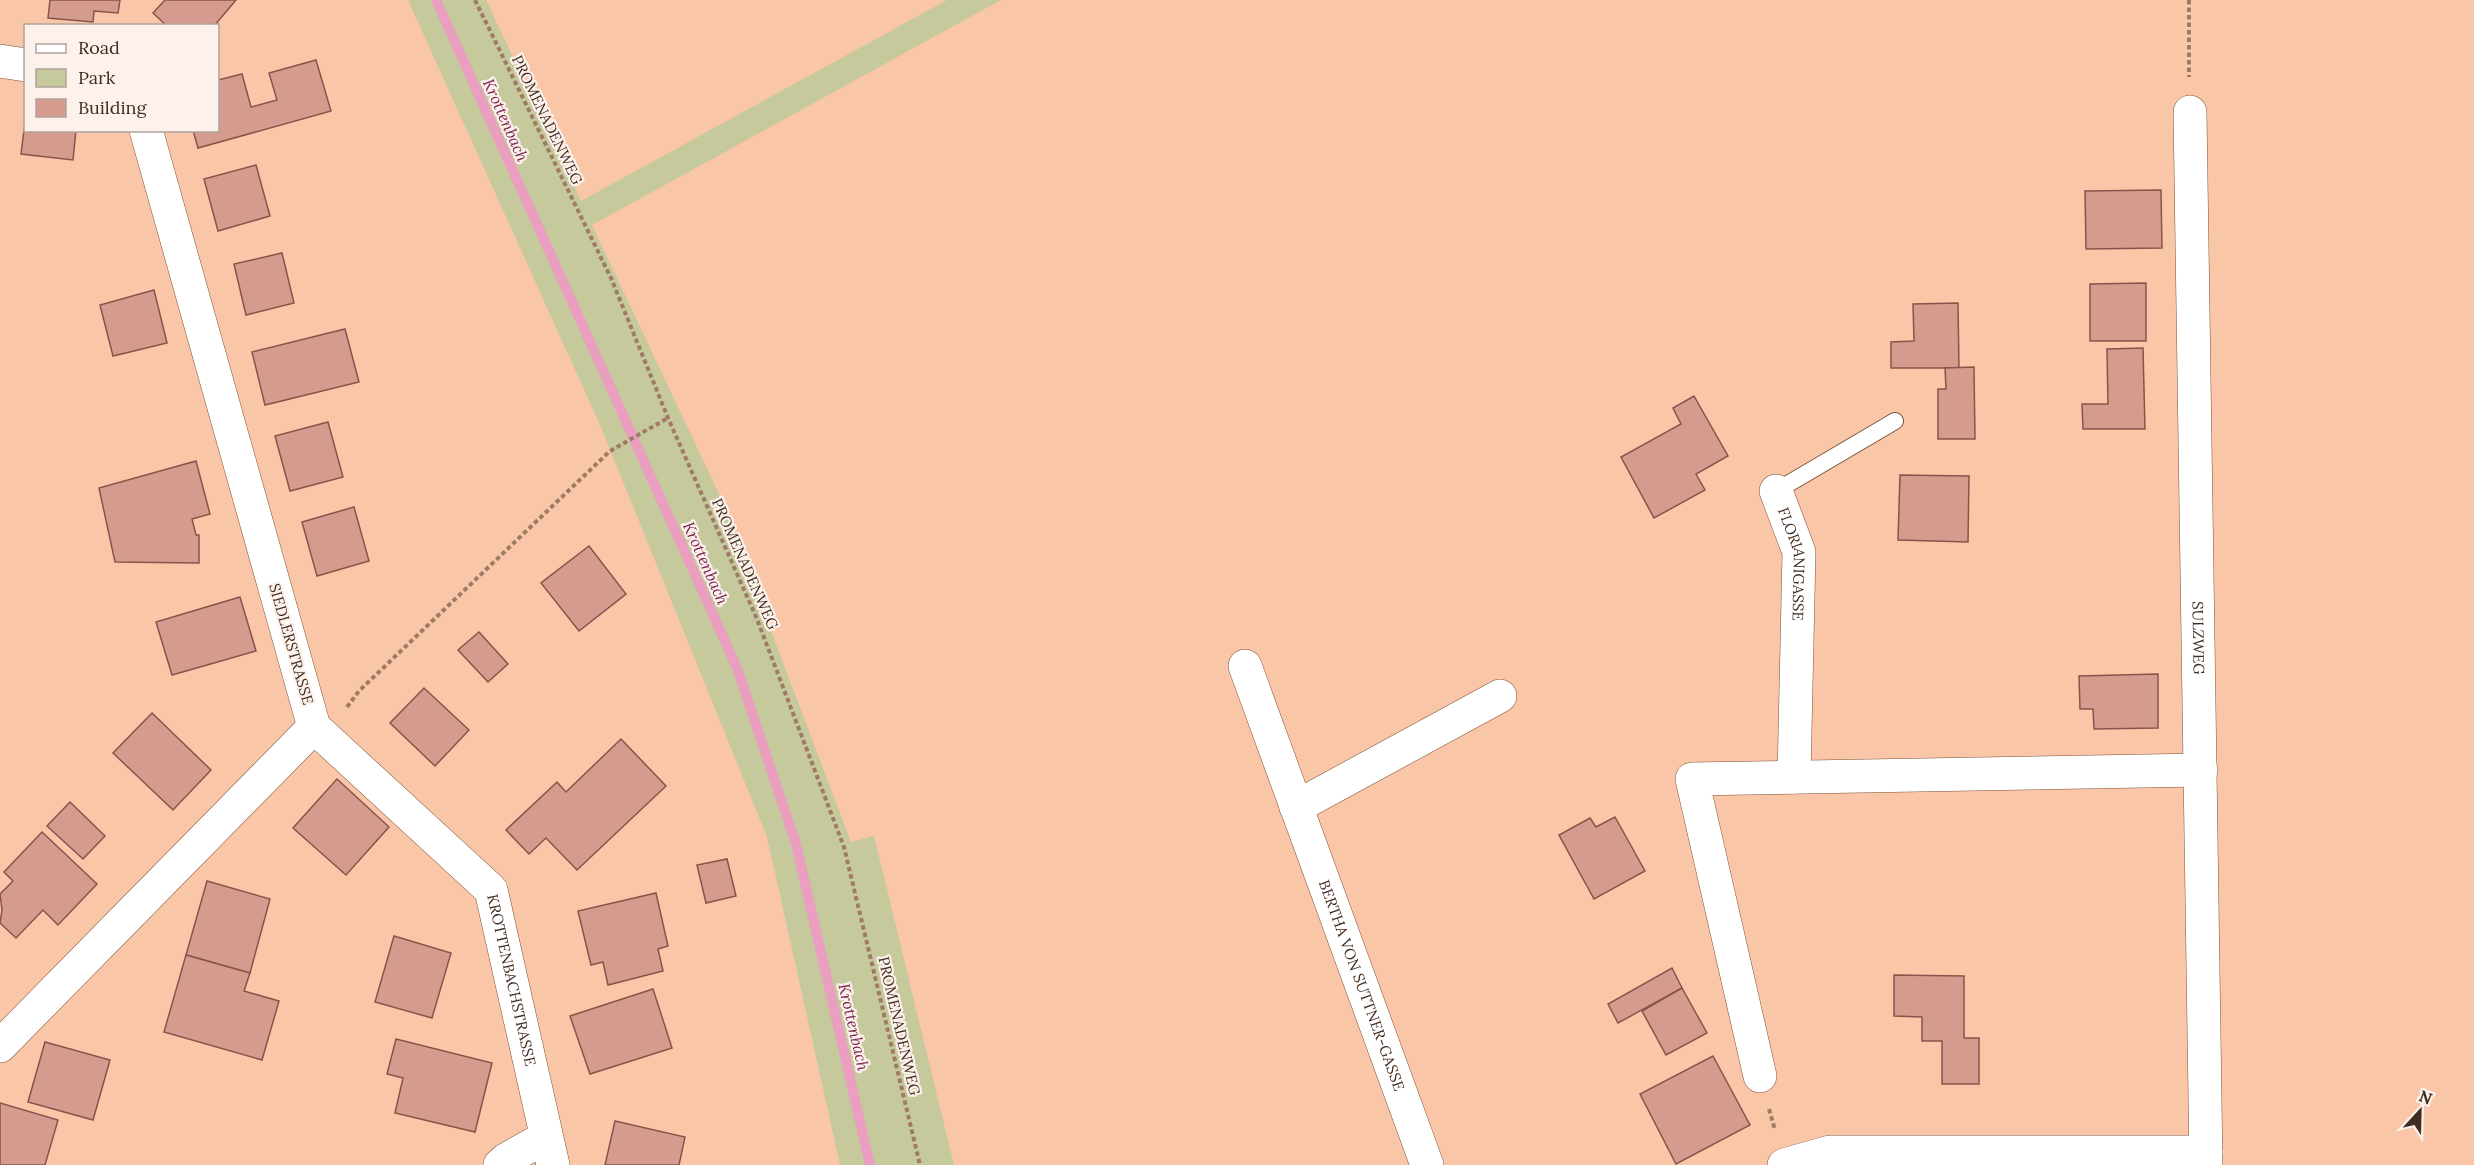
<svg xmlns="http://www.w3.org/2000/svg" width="2474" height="1165" viewBox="0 0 2474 1165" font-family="Lora,serif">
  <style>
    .green { fill: #c6c99c }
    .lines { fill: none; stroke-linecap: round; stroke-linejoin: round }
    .stream { stroke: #ea9ec0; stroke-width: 10 }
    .building { fill: #d59b8f; stroke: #88544a; stroke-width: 1.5 }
    .lane-casing { stroke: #7e5136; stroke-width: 18 }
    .street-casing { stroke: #7e5136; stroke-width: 34 }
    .path { stroke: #9f7b66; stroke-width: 4; stroke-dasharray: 4.5 3; stroke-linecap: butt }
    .lane { stroke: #fff; stroke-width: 16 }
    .street { stroke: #fff; stroke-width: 33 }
    .labels { text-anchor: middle; stroke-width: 4.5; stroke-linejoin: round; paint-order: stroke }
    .street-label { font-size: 15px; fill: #402c20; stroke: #fcf1eb }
    .water-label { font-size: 16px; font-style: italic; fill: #7d2654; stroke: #fcf1eb }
  </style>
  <rect width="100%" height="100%" fill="#fac6a8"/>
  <polygon class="green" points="408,0 486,0 581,201 947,0 1001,0 592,225 720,496 851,842 874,836 954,1165 840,1165 767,837 600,425"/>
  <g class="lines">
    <polyline class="stream" points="436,0 737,668 796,844 870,1165"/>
  </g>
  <g class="building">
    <polygon points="50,0 120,0 118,13 94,11 93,22 48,18"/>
    <polygon points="165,0 236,0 214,26 167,26 153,13"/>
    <polygon points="316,60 331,111 198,148 193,130 218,130 218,80 242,74 251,107 277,100 269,73"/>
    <polygon points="26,114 26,130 76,130 73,160 21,154"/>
    <polygon points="256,165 270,216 218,231 204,179"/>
    <polygon points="2161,190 2162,248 2086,249 2085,191"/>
    <polygon points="282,253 294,303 246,315 234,264"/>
    <polygon points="2146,283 2146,341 2090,341 2090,284"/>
    <polygon points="154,290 167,343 113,356 100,305"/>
    <polygon points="1958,303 1959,368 1891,368 1891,342 1914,341 1913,304"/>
    <polygon points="345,329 359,382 265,405 252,352"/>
    <polygon points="2143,348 2145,429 2083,429 2082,404 2108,404 2107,349"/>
    <polygon points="1974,367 1975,439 1938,439 1938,389 1946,389 1945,368"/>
    <polygon points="1694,396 1728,456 1696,474 1705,490 1654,518 1621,457 1681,424 1673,408"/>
    <polygon points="328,422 343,477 290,491 275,436"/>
    <polygon points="196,461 210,514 192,519 196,535 199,535 199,563 115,562 99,488"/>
    <polygon points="1900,475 1969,476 1968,542 1898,540"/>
    <polygon points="354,507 369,561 317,576 302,522"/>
    <polygon points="589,546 626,594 579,631 541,583"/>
    <polygon points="240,597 256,651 172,675 156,622"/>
    <polygon points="479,632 508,664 488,682 458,650"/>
    <polygon points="2158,674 2158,728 2094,729 2093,709 2080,709 2079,676"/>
    <polygon points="424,688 469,730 435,766 390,723"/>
    <polygon points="152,713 211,770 173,810 113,753"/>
    <polygon points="621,739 666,786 577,870 546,838 529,854 506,830 557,782 566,792"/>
    <polygon points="337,779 389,827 346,875 293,828"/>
    <polygon points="70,802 105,836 83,859 47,826"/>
    <polygon points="1615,817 1645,871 1594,899 1559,835 1590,818 1596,827"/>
    <polygon points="42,832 97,884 58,925 43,910 16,938 0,923 2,910 0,894 13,881 4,872"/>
    <polygon points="727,859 736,896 706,903 697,865"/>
    <polygon points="207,881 270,899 250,973 186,955"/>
    <polygon points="656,893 668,946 658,949 663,971 608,985 603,962 591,965 578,911"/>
    <polygon points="394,936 451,953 432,1018 375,1002"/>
    <polygon points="186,955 250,973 244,991 279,1001 262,1060 164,1032"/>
    <polygon points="1672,968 1682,988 1618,1023 1608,1004"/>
    <polygon points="1894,975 1964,976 1964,1038 1979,1038 1979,1084 1942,1084 1942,1041 1922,1041 1922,1017 1894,1016"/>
    <polygon points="1682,988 1707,1033 1666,1055 1642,1011"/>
    <polygon points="653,989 672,1048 590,1074 570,1016"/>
    <polygon points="396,1039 492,1063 475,1132 395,1113 403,1078 387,1074"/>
    <polygon points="45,1042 110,1060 93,1120 28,1102"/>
    <polygon points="1713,1056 1750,1125 1676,1164 1640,1094"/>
    <polygon points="0,1103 58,1120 45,1165 0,1165"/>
    <polygon points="615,1121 685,1137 679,1165 605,1165"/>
  </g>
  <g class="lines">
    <defs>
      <polyline id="lane" points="1776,491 1895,421"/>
      <g id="street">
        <polyline points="0,61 26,65"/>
        <path id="s1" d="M2190 112 2206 1165"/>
        <path id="s2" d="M1776 491 1799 552 1794 777"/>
        <path id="s3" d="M1245 666 1427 1165"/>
        <path id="s4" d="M314 727 491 890 553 1165"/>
        <polyline points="1296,807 1500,696"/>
        <polyline points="0,1046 314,727 146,130"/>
        <polyline points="1760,1076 1692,779 2201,770"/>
        <polyline points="500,1165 507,1159 546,1137"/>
        <polyline points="1784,1165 1830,1152 2206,1152"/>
      </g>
    </defs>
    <use href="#lane" class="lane-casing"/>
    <use href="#street" class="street-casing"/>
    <g class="path">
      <polyline points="475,0 611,278 668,418 757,619 844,847 920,1165"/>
      <polyline points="2189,0 2189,77"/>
      <polyline points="347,707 359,691 610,451 668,418"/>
      <polyline points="1769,1109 1775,1130"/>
    </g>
    <use href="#lane" class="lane"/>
    <use href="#street" class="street"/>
  </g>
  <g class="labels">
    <g class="street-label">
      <text transform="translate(547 120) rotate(64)" y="5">PROMENADENWEG</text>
      <text transform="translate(745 564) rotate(66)" y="5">PROMENADENWEG</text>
      <text dy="5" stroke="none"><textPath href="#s2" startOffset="76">FLORIANIGASSE</textPath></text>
      <text dy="5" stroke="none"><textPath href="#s1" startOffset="526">SULZWEG</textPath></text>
      <text transform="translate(291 644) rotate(74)" y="5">SIEDLERSTRASSE</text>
      <text dy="5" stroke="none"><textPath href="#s4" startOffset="333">KROTTENBACHSTRASSE</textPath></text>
      <text dy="5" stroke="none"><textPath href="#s3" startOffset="340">BERTHA VON SUTTNER-GASSE</textPath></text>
      <text transform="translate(899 1026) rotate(77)" y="5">PROMENADENWEG</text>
    </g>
    <g class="water-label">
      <text transform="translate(506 120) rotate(66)" y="6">Krottenbach</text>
      <text transform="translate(706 563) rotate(66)" y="6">Krottenbach</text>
      <text transform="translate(854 1027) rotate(77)" y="6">Krottenbach</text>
    </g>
  </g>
  <rect x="24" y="24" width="195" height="108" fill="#fcf1eb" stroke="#b1a29a" stroke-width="1.5"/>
  <rect x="36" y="44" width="30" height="9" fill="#ffffff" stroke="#b1a29a" stroke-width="1.5"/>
  <text x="78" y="54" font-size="18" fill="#402c20">Road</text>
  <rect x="36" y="69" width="30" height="18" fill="#c6c99c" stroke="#b1a29a" stroke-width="1.5"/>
  <text x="78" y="84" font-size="18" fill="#402c20">Park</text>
  <rect x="36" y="99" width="30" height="18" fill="#d59b8f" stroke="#b1a29a" stroke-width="1.5"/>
  <text x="78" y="114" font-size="18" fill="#402c20">Building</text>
  <g transform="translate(2420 1111) rotate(22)" stroke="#fcf1eb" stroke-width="4.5" paint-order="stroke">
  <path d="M0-4.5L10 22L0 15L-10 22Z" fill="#402c20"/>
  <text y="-9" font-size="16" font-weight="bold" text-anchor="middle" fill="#402c20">N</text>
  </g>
</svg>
